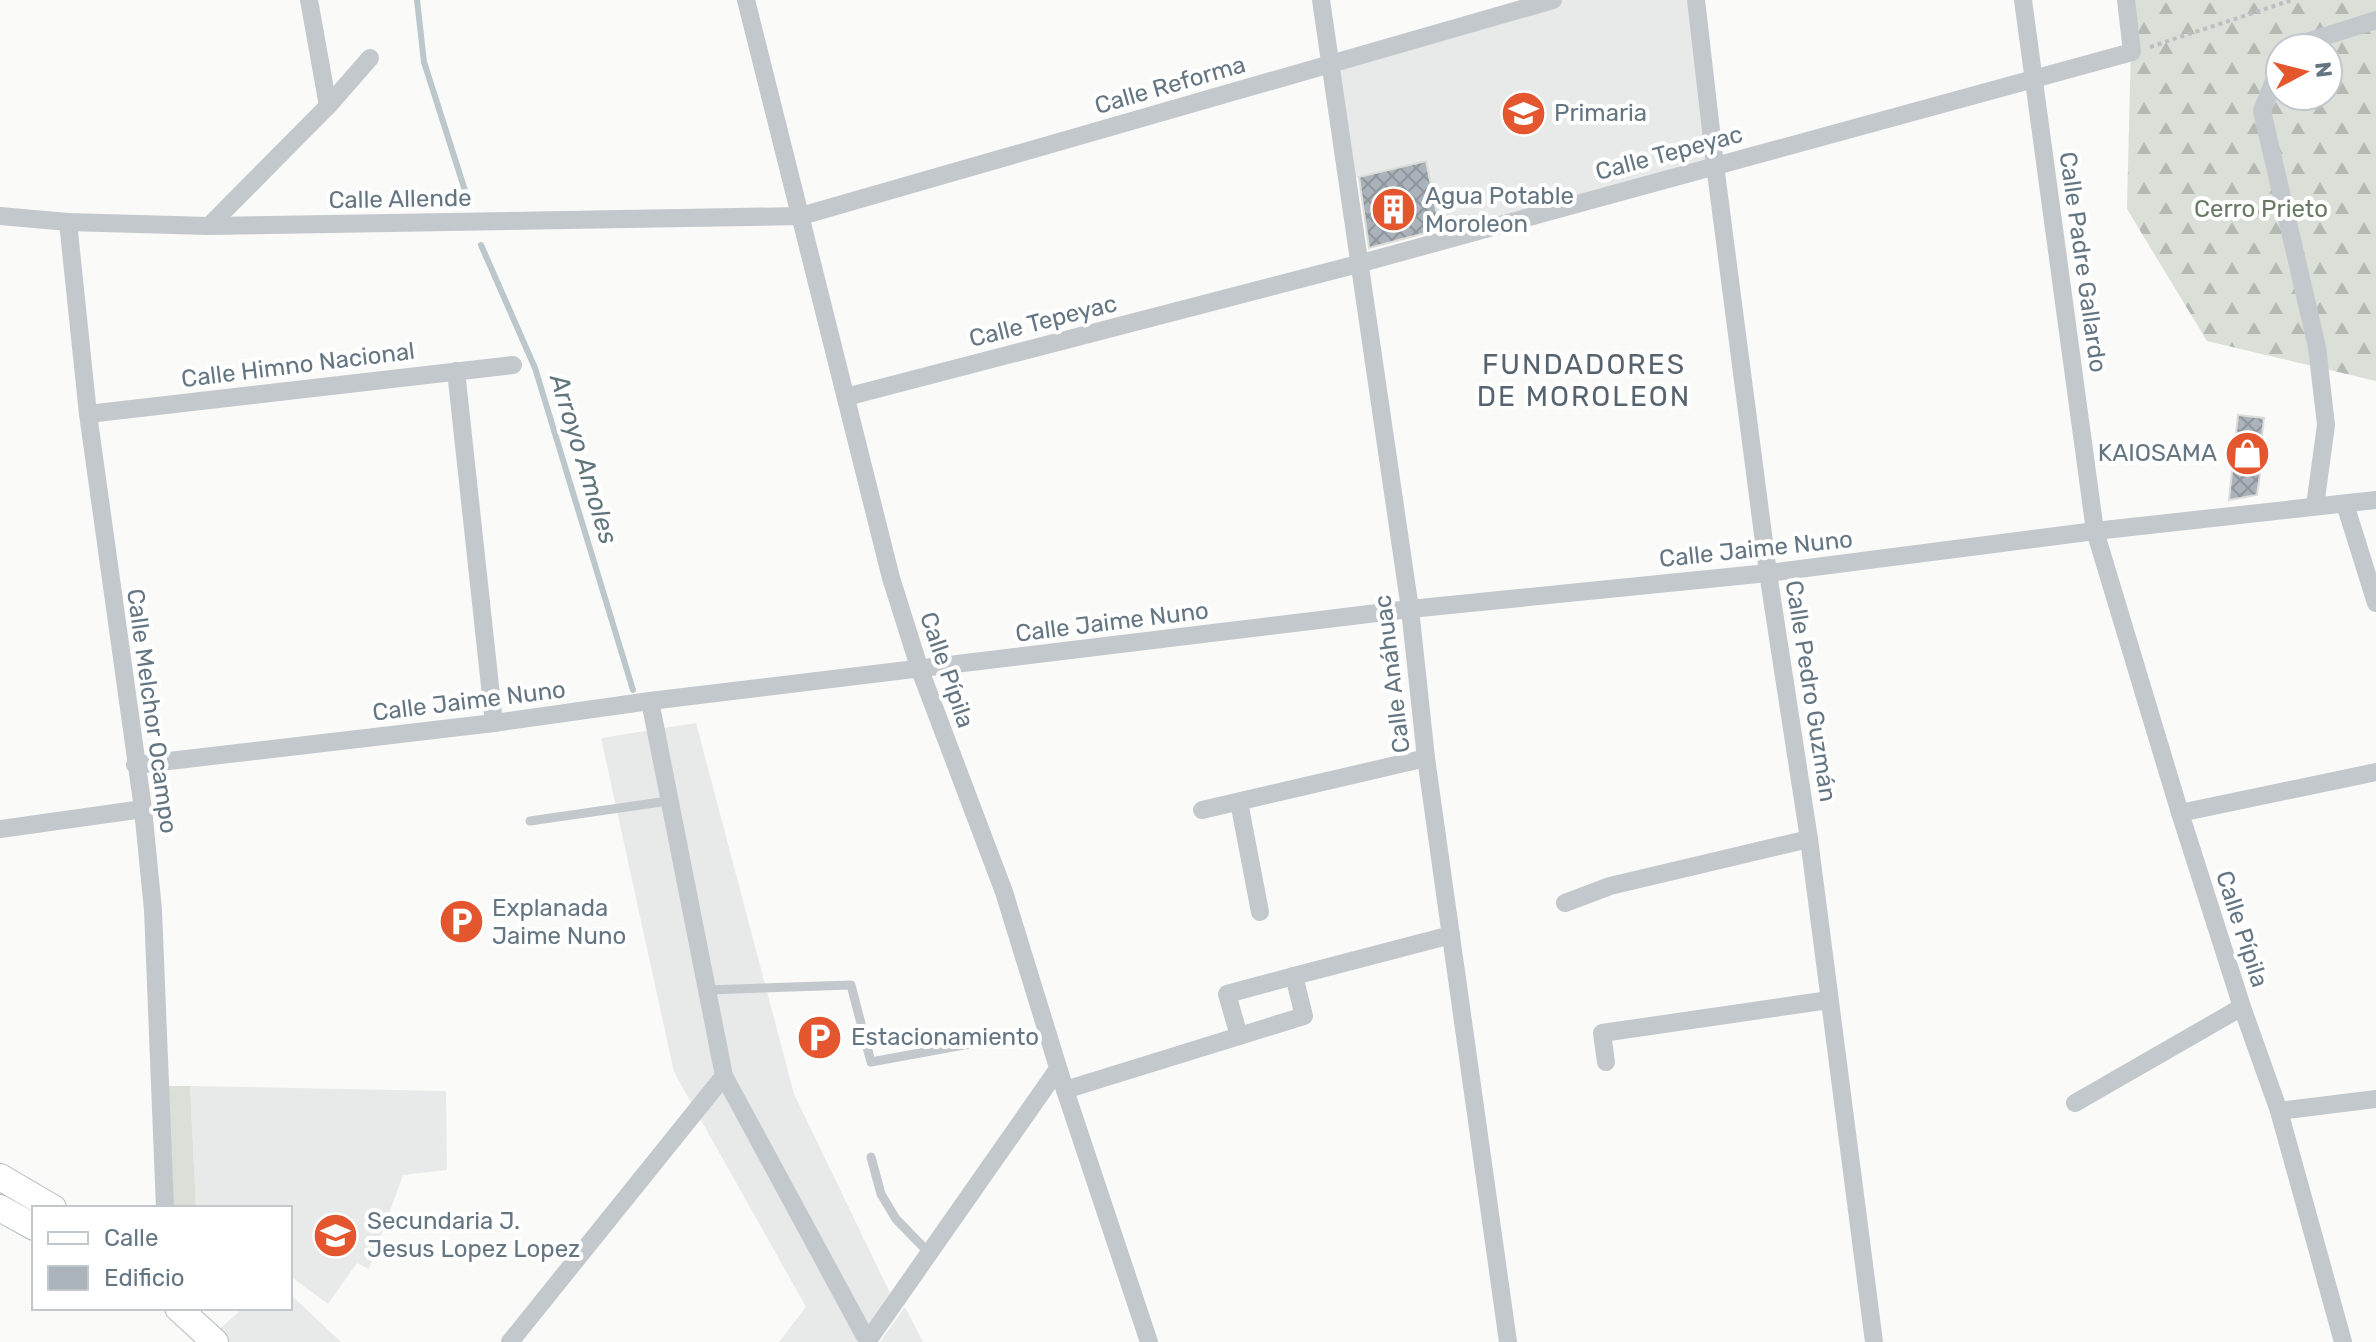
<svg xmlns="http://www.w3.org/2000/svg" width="2376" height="1342" viewBox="0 0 2376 1342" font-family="Rubik,sans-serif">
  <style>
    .built { fill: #e8e9e9 }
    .forest { fill: url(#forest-firs); fill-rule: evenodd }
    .park { fill: #dadfd7 }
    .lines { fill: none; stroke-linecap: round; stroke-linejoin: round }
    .stream { stroke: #bbc7cb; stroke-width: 6 }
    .building { fill: url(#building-cross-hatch); stroke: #dcdcda; stroke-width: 2 }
    .secondary-casing { stroke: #b3babf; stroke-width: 28 }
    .path { stroke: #bbbfc2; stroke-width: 4; stroke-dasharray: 4 4; stroke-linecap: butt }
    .lane { stroke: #c3c8cc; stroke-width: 9 }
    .street { stroke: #c3c8cc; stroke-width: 18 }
    .secondary { stroke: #fff; stroke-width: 26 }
    .labels { text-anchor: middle; stroke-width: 8; stroke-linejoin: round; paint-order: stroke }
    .street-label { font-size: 24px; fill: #657683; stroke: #fff }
    .poi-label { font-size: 24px; fill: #657683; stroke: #fff; text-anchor: start }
    .park-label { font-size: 24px; fill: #687a64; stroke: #fff }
    .water-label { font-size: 26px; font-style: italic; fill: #60757c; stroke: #fff }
    .quarter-label { font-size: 28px; letter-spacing: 2px; fill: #57646e; stroke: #fff }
  </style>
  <defs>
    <pattern id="forest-firs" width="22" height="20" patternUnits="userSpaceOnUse" patternTransform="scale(2)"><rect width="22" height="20" fill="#dadfd7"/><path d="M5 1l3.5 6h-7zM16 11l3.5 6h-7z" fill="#b4b9b4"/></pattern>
    <pattern id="building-cross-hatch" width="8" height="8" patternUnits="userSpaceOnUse" patternTransform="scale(2)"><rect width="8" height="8" fill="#aab3b9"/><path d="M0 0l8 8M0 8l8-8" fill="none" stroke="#8e969c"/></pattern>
  </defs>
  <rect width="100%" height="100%" fill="#fafaf8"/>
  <g class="built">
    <polygon points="1553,0 1696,0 1715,165 1443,241 1426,162 1346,180 1330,65"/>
    <polygon points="696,723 794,1094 890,1293 856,1342 779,1342 806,1307 674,1072 601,738"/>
    <polygon points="190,1086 446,1091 447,1170 403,1175 369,1269 357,1263 328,1304 290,1276 290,1208 196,1208"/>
    <polygon points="290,1294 341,1342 205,1342 243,1308 290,1308"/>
    <polygon points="905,1307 923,1342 880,1342"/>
  </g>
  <path class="forest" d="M2132 0H2376V381L2207 341 2127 209ZM2280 48H2328V96H2280Z"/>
  <polygon class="park" points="160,1086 190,1086 196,1208 165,1208"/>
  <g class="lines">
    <g class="stream">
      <polyline points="417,0 424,62 469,203"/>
      <polyline points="481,245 535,368 633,690"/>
    </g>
  </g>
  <g class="building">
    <polygon points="1426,161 1440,229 1369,248 1359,177"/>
    <polygon points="2238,415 2264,418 2261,445 2262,460 2257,495 2229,500"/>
  </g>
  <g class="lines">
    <defs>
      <g id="secondary">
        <polyline points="0,1177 53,1208"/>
        <polyline points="0,1208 34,1227"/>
        <polyline points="178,1308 215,1342"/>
      </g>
    </defs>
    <use href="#secondary" class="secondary-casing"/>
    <polyline class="path" points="2150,47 2292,0"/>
    <g class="lane">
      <polyline points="530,821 668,801"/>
      <polyline points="706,990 851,985 871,1062 991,1040"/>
      <polyline points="871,1157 881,1194 896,1219 929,1253"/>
    </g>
    <g class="street">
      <polyline points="309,0 328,106"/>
      <polyline points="746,0 891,578 920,670 1004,892 1065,1090 1149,1342"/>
      <polyline points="1321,0 1410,609 1426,758 1508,1342"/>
      <polyline points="1696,0 1715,165 1768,573 1809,839 1874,1342"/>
      <polyline points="2023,0 2095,531 2180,813 2242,1007 2279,1111 2343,1342"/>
      <polyline points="2288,48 2376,20"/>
      <polyline points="2280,66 2262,111 2317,347 2326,425 2315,506"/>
      <polyline points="0,216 68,222 209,226 801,216 1553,0"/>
      <polyline points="68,222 88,414 143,809 153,910 165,1208"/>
      <polyline points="209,226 328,106 370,58"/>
      <polyline points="456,371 494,723"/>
      <polyline points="846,397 1358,264 2132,52 2126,0"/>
      <polyline points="88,414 513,365"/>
      <polyline points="2345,504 2376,603"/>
      <polyline points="650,701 724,1076 868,1342"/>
      <polyline points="135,765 494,723 650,701 1410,609 1768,573 2095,531 2376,500"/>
      <polyline points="1239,802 1260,912"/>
      <polyline points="1202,810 1426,758"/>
      <polyline points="2180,813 2376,772"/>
      <polyline points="0,829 143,809"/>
      <polyline points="1565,903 1610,886 1809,839"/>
      <polyline points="1239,1036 1227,994 1294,976"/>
      <polyline points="1606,1062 1602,1033 1829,1000"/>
      <polyline points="1065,1090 1304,1016 1294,976 1451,935"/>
      <polyline points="2075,1103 2242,1007"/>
      <polyline points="2279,1111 2376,1099"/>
      <polyline points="510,1342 724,1076"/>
      <polyline points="867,1342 1058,1069"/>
    </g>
    <use href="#secondary" class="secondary"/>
  </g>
  <defs>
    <symbol id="school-disc" viewBox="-11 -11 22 22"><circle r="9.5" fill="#e4572e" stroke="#fff"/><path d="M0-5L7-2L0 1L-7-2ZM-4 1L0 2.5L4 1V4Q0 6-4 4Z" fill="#fff"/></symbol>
    <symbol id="building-disc" viewBox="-11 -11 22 22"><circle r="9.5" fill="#e4572e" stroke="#fff"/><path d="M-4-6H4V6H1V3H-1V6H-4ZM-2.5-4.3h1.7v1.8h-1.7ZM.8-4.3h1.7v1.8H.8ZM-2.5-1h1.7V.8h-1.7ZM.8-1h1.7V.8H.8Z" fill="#fff"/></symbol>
    <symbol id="shop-disc" viewBox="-11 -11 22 22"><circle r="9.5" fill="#e4572e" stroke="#fff"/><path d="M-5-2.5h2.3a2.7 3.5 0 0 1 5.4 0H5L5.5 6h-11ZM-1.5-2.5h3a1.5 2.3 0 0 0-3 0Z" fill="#fff"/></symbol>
    <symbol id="parking-disc" viewBox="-11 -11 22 22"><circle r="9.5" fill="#e4572e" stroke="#fff"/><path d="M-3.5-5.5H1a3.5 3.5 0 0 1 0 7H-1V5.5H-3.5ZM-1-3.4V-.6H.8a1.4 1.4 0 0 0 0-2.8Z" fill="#fff"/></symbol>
  </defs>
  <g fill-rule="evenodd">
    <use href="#school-disc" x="1498" y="88" width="51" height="51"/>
    <use href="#building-disc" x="1368" y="184" width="51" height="51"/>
    <use href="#shop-disc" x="2222" y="428" width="51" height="51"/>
    <use href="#parking-disc" x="436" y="896" width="51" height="51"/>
    <use href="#parking-disc" x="794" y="1012" width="51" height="51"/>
    <use href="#school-disc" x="310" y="1210" width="51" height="51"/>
  </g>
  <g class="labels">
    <g class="street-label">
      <text transform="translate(1170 85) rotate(-16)" y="8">Calle Reforma</text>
      <text transform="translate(1669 153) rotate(-15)" y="8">Calle Tepeyac</text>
      <text transform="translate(400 199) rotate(-1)" y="8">Calle Allende</text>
      <text transform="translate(2083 262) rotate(82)" y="8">Calle Padre Gallardo</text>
      <text transform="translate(1043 321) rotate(-14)" y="8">Calle Tepeyac</text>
      <text transform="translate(298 365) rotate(-7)" y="8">Calle Himno Nacional</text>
      <text transform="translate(1756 549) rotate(-6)" y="8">Calle Jaime Nuno</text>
      <text transform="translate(1112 622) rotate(-7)" y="8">Calle Jaime Nuno</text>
      <text transform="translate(947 670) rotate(71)" y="8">Calle Pípila</text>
      <text transform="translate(1392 674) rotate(-97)" y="8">Calle Anáhuac</text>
      <text transform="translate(1811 691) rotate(81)" y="8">Calle Pedro Guzmán</text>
      <text transform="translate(469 701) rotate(-7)" y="8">Calle Jaime Nuno</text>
      <text transform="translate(152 711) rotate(82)" y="8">Calle Melchor Ocampo</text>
      <text transform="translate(2242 929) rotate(72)" y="8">Calle Pípila</text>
    </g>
    <g class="poi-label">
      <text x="1554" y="121">Primaria</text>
      <text x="1425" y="204">Agua Potable<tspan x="1425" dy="28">Moroleon</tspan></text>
      <text x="2217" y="461" text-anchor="end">KAIOSAMA</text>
      <text x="492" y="916">Explanada<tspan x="492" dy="28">Jaime Nuno</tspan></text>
      <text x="851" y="1045">Estacionamiento</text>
      <text x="367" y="1229">Secundaria J.<tspan x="367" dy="28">Jesus Lopez Lopez</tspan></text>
    </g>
    <g class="park-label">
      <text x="2261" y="217">Cerro Prieto</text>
    </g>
    <g class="water-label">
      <text transform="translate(584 459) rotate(73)" y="9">Arroyo Amoles</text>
    </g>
    <g class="quarter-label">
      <text x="1584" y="374">FUNDADORES<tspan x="1584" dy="32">DE MOROLEON</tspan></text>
    </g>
  </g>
  <rect x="32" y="1206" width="260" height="104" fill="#ffffff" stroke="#c1c8cd" stroke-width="2"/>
  <rect x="48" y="1232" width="40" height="12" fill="#ffffff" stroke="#c1c8cd" stroke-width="2"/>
  <text x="104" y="1246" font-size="24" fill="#657683">Calle</text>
  <rect x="48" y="1266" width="40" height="24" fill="#aab3b9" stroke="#c1c8cd" stroke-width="2"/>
  <text x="104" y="1286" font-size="24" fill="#657683">Edificio</text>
  <g transform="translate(2304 72) rotate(83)"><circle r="38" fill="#ffffff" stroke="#c1c8cd" stroke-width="2"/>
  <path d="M0-6L14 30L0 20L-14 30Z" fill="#e4572e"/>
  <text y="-12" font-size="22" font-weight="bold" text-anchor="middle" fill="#657683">N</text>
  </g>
</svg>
